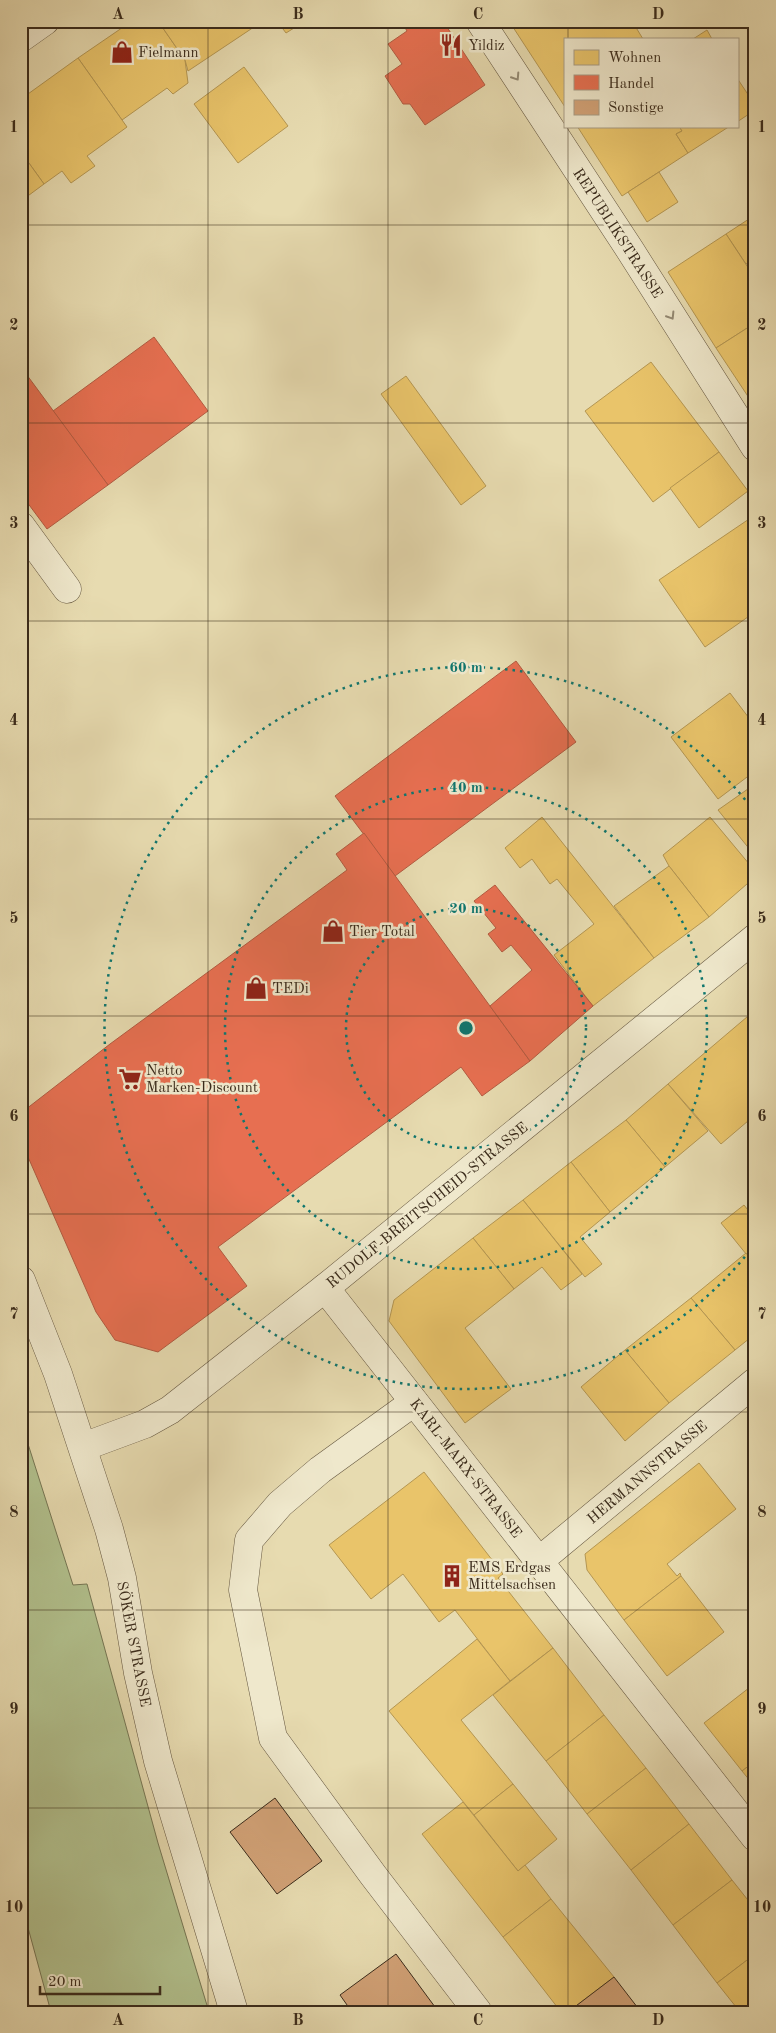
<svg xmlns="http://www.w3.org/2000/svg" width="776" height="2033" viewBox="0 0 776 2033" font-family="'Old Standard TT',serif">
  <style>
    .green { fill: #b2c18e; stroke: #767654 }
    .homes { fill: #e9c46a; stroke: #b49652 }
    .shops { fill: #e76f51; stroke: #b35b41 }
    .building { fill: #d1a176; stroke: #3a2b1b }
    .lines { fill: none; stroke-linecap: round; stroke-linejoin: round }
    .minor-casing { stroke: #655740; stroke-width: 29 }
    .minor { stroke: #efe8cc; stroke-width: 28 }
    .rail { stroke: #3a2b1b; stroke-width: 4; stroke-dasharray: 9 9; stroke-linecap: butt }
    .oneway { stroke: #948a74 }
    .grid { fill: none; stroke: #3a2b1b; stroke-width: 1; stroke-opacity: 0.55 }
    .ring { fill: none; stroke: #0f766e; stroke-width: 2.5; stroke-dasharray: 2.5 5 }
    .labels { text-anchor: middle; stroke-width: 5; stroke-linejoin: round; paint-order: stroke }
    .poi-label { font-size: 15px; fill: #3a2b1b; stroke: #efe8cc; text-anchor: start }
    .street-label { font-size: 15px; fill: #3a2b1b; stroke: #efe8cc }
    .centre { fill: #0f766e; stroke: #efe8cc; stroke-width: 2.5 }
    .ring-label { font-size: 15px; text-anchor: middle; font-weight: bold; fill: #0f766e; stroke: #efe8cc; stroke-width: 5; stroke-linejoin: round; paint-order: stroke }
    .neatline { fill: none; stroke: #3a2b1b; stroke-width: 2 }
    .grid-label { font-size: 16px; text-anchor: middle; font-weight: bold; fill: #3a2b1b }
  </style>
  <rect width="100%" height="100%" fill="#e7dbb0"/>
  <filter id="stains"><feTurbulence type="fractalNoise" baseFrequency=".004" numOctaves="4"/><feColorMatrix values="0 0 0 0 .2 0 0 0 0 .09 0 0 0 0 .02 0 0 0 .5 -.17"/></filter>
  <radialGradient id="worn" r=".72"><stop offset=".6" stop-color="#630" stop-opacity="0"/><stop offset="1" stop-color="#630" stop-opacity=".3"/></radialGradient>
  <polygon class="green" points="21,1422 73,1585 87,1584 158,1843 209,2012 51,2012 21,1902"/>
  <g class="homes">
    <polygon points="132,21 158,21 185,60 188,83 173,94 167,88 122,120 78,58"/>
    <polygon points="158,21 263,21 188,71 185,60"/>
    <polygon points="277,21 301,21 302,23 286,33"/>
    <polygon points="509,21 632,21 643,39 565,39 565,107"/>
    <polygon points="707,30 712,39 693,39"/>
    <polygon points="78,58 127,127 87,156 95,166 71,183 62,171 44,184 21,152 21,99"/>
    <polygon points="244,67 288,126 238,163 194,104"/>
    <polygon points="737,78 755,105 755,110 737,122"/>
    <polygon points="577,126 679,126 682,131 676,134 688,153 622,196"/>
    <polygon points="679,126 730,126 688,153 676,134 682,131"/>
    <polygon points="21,152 44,184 21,201"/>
    <polygon points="659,172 678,202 647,222 628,192"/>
    <polygon points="755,215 755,257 746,264 726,234"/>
    <polygon points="726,234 755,278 755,323 716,348 668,272"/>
    <polygon points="755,323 755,407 716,348"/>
    <polygon points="651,362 719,452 653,502 585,411"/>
    <polygon points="406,376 486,486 461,505 381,394"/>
    <polygon points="719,452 748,491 699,528 670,488"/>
    <polygon points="755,515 755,612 705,647 659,580"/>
    <polygon points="730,693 755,726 755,771 718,799 671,737"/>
    <polygon points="755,784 755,856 718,810"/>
    <polygon points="542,817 654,958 593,1006 554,955 594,924 557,879 550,884 532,859 520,868 505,848"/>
    <polygon points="710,817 755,871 755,877 709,917 669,866 663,855"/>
    <polygon points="669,866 709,917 654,958 614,906"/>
    <polygon points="754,1011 755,1115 721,1144 668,1084"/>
    <polygon points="668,1084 708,1131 665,1167 626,1120"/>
    <polygon points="626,1120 665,1167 610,1212 571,1162"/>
    <polygon points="571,1162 610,1212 580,1237 602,1264 585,1277 523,1200"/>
    <polygon points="523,1200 582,1274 561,1290 542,1267 514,1289 473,1238"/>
    <polygon points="744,1205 755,1219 755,1265 721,1223"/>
    <polygon points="473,1238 514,1289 465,1328 511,1389 465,1423 389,1321 394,1300"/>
    <polygon points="746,1253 755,1265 755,1334 735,1350 691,1298"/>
    <polygon points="691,1298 735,1350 669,1403 625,1350"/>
    <polygon points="625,1350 669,1403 625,1441 581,1387"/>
    <polygon points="699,1463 736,1509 667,1564 677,1576 680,1573 681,1576 624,1620 587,1570 585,1554"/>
    <polygon points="424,1472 503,1574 498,1578 553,1648 510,1681 455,1610 439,1622 403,1574 371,1599 329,1545"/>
    <polygon points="681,1576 724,1632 667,1676 624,1620"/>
    <polygon points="477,1639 510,1681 461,1720 513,1784 474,1815 389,1711"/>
    <polygon points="553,1648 604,1715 546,1761 493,1695"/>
    <polygon points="754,1684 755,1761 742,1771 704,1723"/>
    <polygon points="604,1715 646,1768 587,1814 546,1761"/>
    <polygon points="755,1761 755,1787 742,1771"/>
    <polygon points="646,1768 689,1824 631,1870 587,1814"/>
    <polygon points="513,1784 557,1839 518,1871 474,1815"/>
    <polygon points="463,1802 518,1871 525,1865 551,1899 503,1937 422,1834"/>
    <polygon points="689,1824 732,1880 673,1925 631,1870"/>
    <polygon points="732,1880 755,1909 755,1954 717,1983 673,1925"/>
    <polygon points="551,1899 614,1977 568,2012 561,2012 503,1937"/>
    <polygon points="755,1954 755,2012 740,2012 717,1983"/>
  </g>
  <g class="shops">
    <polygon points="401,21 443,21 485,85 425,125 410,104 403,104 385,76 402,64 388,44 407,31"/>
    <polygon points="154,337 208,411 108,485 53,411"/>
    <polygon points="21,367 108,485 47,529 21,494"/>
    <polygon points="516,661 576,742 395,876 335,796"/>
    <polygon points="364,833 530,1061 482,1096 461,1067 218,1247 247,1286 158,1352 115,1340 96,1312 21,1141 21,1113 110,1044 347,870 336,854"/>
    <polygon points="495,885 593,1006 530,1061 490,1006 532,970 511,945 502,952 488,934 496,928 474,901"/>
  </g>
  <g class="building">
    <polygon points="275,1798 322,1861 277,1894 230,1832"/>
    <polygon points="396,1954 435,2007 429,2012 352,2012 340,1995"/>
    <polygon points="614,1977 641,2012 568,2012"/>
  </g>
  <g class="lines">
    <defs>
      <g id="minor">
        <polyline points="480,21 630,250 755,447"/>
        <polyline points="21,38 45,21"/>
        <polyline points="21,526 67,589"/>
        <polyline points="21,1280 58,1374 109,1529 122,1578 138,1673 158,1761 234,2012"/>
        <polyline points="325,1288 755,1837"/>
        <polyline points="414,1402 320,1470 280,1504 249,1540 243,1590 273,1738 373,1875 478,2012"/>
        <polyline points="83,1447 145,1424 170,1410 325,1288 755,938"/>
        <polyline points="539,1561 755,1382"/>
      </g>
    </defs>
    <use href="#minor" class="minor-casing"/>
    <use href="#minor" class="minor"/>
    <polyline class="rail" points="21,1980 29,2012"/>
  </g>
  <defs><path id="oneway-chevron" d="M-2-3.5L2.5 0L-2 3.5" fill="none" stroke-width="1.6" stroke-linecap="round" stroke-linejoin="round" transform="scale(1.25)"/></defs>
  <g class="oneway">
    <use href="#oneway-chevron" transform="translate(516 77) rotate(57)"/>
    <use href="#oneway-chevron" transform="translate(671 316) rotate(58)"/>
  </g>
  <path class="grid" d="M208 21V2012M388 21V2012M568 21V39M568 126V2012M21 225H755M21 423H755M21 621H755M21 819H755M21 1016H755M21 1214H755M21 1412H755M21 1610H755M21 1808H755"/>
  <g class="ring">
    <circle cx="466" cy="1028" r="120"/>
    <circle cx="466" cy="1028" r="241"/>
    <path d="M754 1245A361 361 0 1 1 754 811"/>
  </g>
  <defs>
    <symbol id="restaurant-bare" viewBox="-9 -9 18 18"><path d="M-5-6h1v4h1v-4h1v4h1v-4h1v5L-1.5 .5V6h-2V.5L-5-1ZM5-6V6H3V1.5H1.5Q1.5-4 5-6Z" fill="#8f2418" stroke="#efe8cc" stroke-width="2.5" paint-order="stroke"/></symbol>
    <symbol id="shop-bare" viewBox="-9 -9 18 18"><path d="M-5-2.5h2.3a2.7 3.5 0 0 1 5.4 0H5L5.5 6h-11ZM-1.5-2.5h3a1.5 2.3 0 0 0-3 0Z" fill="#8f2418" stroke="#efe8cc" stroke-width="2.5" paint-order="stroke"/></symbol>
    <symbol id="supermarket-bare" viewBox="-9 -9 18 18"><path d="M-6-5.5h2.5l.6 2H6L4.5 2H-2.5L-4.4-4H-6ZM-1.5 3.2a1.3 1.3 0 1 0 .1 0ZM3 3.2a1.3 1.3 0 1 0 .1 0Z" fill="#8f2418" stroke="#efe8cc" stroke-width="2.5" paint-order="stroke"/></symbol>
    <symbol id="building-bare" viewBox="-9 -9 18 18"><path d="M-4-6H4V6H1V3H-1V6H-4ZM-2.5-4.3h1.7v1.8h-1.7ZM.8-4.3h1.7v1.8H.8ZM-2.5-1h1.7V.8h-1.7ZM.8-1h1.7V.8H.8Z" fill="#8f2418" stroke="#efe8cc" stroke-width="2.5" paint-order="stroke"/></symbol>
  </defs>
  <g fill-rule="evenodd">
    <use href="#restaurant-bare" x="435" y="29" width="32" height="32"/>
    <use href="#shop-bare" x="106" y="36" width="32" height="32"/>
    <use href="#shop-bare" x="317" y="915" width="32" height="32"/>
    <use href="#shop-bare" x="240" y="972" width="32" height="32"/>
    <use href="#supermarket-bare" x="114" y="1063" width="32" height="32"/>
    <use href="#building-bare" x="436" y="1560" width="32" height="32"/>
  </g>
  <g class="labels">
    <g class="poi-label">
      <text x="468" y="50">Yildiz</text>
      <text x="138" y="57">Fielmann</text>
      <text x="349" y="936">Tier Total</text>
      <text x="272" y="993">TEDi</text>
      <text x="146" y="1075">Netto<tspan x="146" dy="17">Marken-Discount</tspan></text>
      <text x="468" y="1572">EMS Erdgas<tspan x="468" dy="17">Mittelsachsen</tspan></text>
    </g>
    <g class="street-label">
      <text transform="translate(618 233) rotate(57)" y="5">REPUBLIKSTRASSE</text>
      <text transform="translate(427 1205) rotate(-39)" y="5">RUDOLF-BREITSCHEID-STRASSE</text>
      <text transform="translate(466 1468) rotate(52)" y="5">KARL-MARX-STRASSE</text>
      <text transform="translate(647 1472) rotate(-40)" y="5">HERMANNSTRASSE</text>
      <text transform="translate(134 1644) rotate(79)" y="5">SÖKER STRASSE</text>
    </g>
  </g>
  <circle cx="466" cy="1028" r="8" class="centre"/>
  <g class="ring-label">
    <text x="466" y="672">60 m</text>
    <text x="466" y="792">40 m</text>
    <text x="466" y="913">20 m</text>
  </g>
  <rect width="776" height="2033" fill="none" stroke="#e7dbb0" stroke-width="55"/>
  <rect x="564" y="38" width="175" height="90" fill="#efe8cc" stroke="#a79c85"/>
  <rect x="574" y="50" width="25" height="15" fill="#e9c46a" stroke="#a79c85"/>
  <text x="608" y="62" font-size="15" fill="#3a2b1b">Wohnen</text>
  <rect x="574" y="75" width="25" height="15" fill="#e76f51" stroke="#a79c85"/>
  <text x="608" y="88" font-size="15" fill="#3a2b1b">Handel</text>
  <rect x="574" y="100" width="25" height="15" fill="#d1a176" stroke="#a79c85"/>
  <text x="608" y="112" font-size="15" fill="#3a2b1b">Sonstige</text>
  <path d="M40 1986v8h120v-8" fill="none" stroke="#3a2b1b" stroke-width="2.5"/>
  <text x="48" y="1986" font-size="15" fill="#3a2b1b" stroke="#efe8cc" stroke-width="4" paint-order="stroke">20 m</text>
  <rect x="28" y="28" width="720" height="1978" class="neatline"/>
  <g class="grid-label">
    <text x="118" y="19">A</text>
    <text x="298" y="19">B</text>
    <text x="478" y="19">C</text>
    <text x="658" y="19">D</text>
    <text x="14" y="132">1</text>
    <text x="762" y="132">1</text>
    <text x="14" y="330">2</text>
    <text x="762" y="330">2</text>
    <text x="14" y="528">3</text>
    <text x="762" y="528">3</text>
    <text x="14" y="725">4</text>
    <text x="762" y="725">4</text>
    <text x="14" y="923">5</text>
    <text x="762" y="923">5</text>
    <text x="14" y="1121">6</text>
    <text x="762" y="1121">6</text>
    <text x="14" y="1319">7</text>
    <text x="762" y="1319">7</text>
    <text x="14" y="1517">8</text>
    <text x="762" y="1517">8</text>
    <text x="14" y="1714">9</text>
    <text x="762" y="1714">9</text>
    <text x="14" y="1912">10</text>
    <text x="762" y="1912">10</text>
    <text x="118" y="2025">A</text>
    <text x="298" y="2025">B</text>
    <text x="478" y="2025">C</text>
    <text x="658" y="2025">D</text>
  </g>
  <rect width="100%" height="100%" filter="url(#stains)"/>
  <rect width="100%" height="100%" fill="url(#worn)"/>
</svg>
